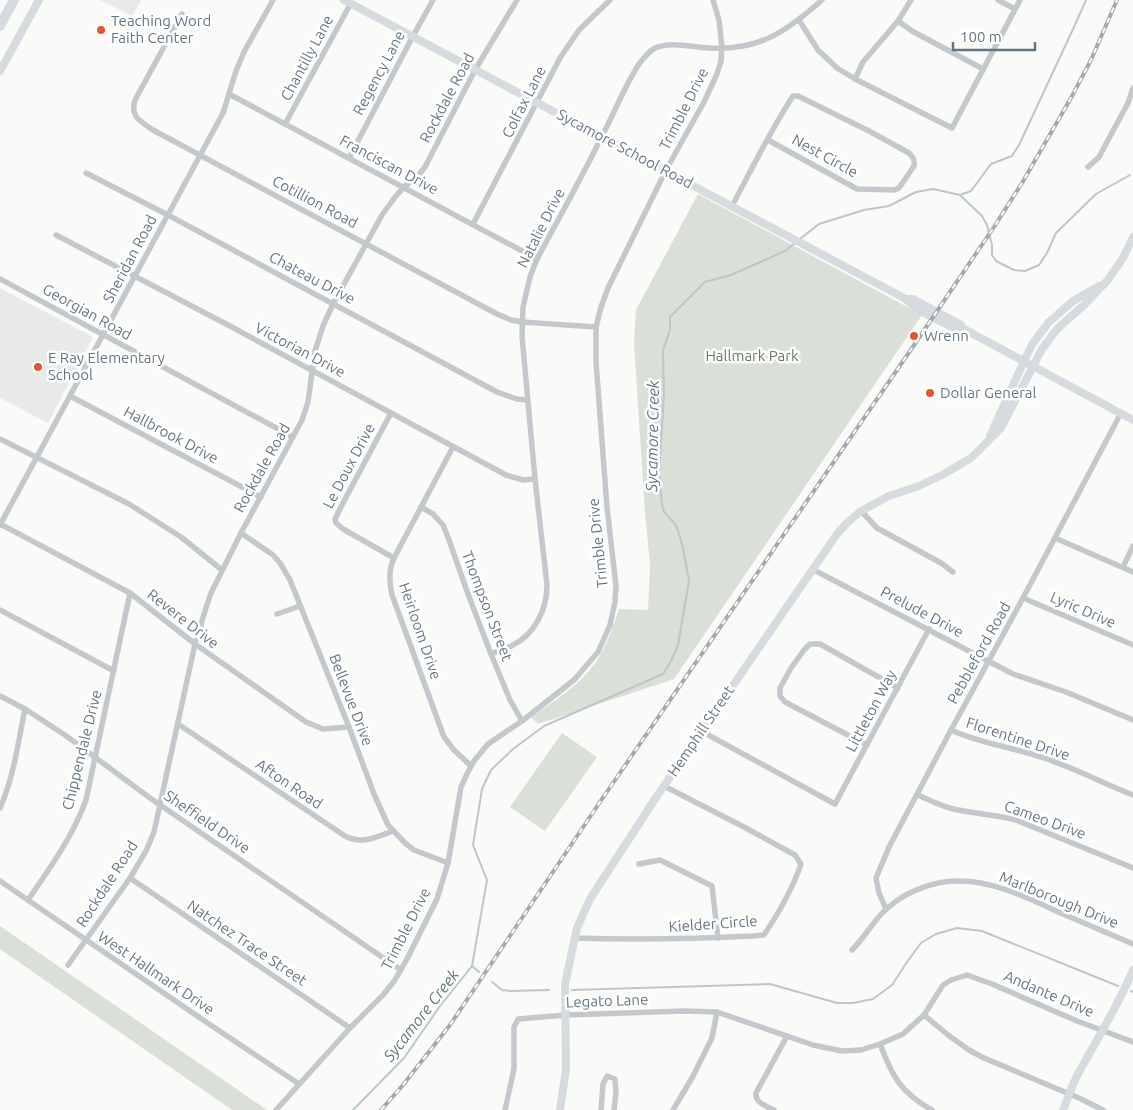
<svg xmlns="http://www.w3.org/2000/svg" width="1133" height="1110" viewBox="0 0 1133 1110" font-family="Ubuntu,sans-serif">
  <style>
    .built { fill: #e8e9e9 }
    .green { fill: #dadfd7 }
    .lines { fill: none; stroke-linecap: round; stroke-linejoin: round }
    .stream { stroke: #bbc7cb; stroke-width: 2 }
    .street { stroke: #c3c8cc; stroke-width: 5.5 }
    .secondary { stroke: #d6dbdf; stroke-width: 8 }
    .highway { stroke: #d6dbdf; stroke-width: 10 }
    .rail-casing { stroke: #a2aab0; stroke-width: 4 }
    .rail { stroke: #fff; stroke-width: 2; stroke-dasharray: 5.5; stroke-linecap: butt }
    .poi-dot { fill: #e4572e; stroke: #fff; stroke-width: 2 }
    .labels { text-anchor: middle; stroke-width: 5; stroke-linejoin: round; paint-order: stroke }
    .poi-label { font-size: 15px; fill: #657683; stroke: #fff; text-anchor: start }
    .street-label { font-size: 15px; fill: #657683; stroke: #fff }
    .park-label { font-size: 15px; fill: #687a64; stroke: #fff }
    .water-label { font-size: 16px; font-style: italic; fill: #60757c; stroke: #fff }
  </style>
  <rect width="100%" height="100%" fill="#fafaf8"/>
  <g class="built">
    <polygon points="100,0 141,0 132,16"/>
    <polygon points="0,288 93,337 48,423 0,398"/>
  </g>
  <g class="green">
    <path d="M698 194 922 315 674 679 538 724 531 717C553 702 581 684 596 662 606 646 613 627 619 609L648 610 650 564 645 512 634 343 636 310Z"/>
    <polygon points="562,733 597,757 545,831 510,807"/>
    <polygon points="0,926 267,1110 232,1110 0,949"/>
  </g>
  <g class="lines">
    <g class="stream">
      <polyline points="961,196 982,216 987,225 992,245 992,255 996,261 1014,270 1025,271 1039,265 1047,253 1056,233 1096,194 1130,175"/>
      <polyline points="800,239 819,224 864,210 889,206 916,192 933,189 960,195 971,191 991,164 1012,156 1019,145 1074,27 1086,0"/>
      <polyline points="472,966 479,972"/>
      <polyline points="492,982 502,990 511,991 549,990"/>
      <polyline points="572,990 770,984 837,1003 853,1003 873,999 892,985 907,962 921,943 936,934 957,928 982,931 1118,986"/>
      <polyline points="1131,991 1133,992"/>
      <polyline points="353,1110 404,1058 440,1006 472,966 487,880 473,845 482,789 491,770 513,749 544,726 663,674 671,661 678,645 689,581 683,548 678,530 675,524 664,512 662,504 659,474 664,394 663,350 670,330 670,317 705,282 731,275 785,251 794,244"/>
    </g>
    <g class="street">
      <polyline points="998,0 1015,9"/>
      <path d="M182 14 135 100C130 117 140 121 153 130L497 314 511 320 522 322 596 327"/>
      <polyline points="799,20 818,50 837,68 855,79 952,128 1020,0"/>
      <polyline points="898,21 912,31 983,69"/>
      <polyline points="855,79 863,62 898,21 911,0"/>
      <polyline points="229,94 537,259"/>
      <polyline points="285,124 351,3"/>
      <polyline points="349,158 413,36 433,0"/>
      <polyline points="1088,167 1099,157 1128,103 1133,88"/>
      <polyline points="86,173 168,215 497,392 517,399 527,400"/>
      <path d="M732 206C752 169 770 131 793 96H798L869 131 909 153C913 157 915 160 914 166L899 188 894 190 857 189 768 140"/>
      <polyline points="473,224 560,58 579,30 610,0"/>
      <polyline points="56,235 228,325 506,475 523,480 535,479"/>
      <polyline points="0,279 293,437"/>
      <polyline points="70,396 261,497"/>
      <polyline points="391,413 344,501 335,519 336,523 343,529 394,558"/>
      <polyline points="0,439 129,504 181,537 222,570"/>
      <path d="M453 447 394 558C388 570 389 582 392 595L444 737 454 750 471 766"/>
      <polyline points="421,507 433,514 443,525 449,540 468,594 491,654 510,700 522,721"/>
      <polyline points="861,511 877,528 941,563 953,572"/>
      <polyline points="0,524 130,593 195,644 306,722 323,729 349,727"/>
      <polyline points="0,525 223,113 236,71 244,52 273,0"/>
      <polyline points="241,533 273,555 280,563 290,580 349,727 374,794 388,825 405,843 414,850 448,863"/>
      <polyline points="1055,538 1133,572"/>
      <polyline points="1123,567 1133,546"/>
      <polyline points="812,569 1013,674 1066,692 1133,720"/>
      <polyline points="1023,598 1133,645"/>
      <polyline points="0,610 114,671"/>
      <polyline points="277,614 300,606"/>
      <path d="M491 654C498 651 506 649 513 645 535 634 547 609 547 585L535 479 522 336 523 307 530 277 537 259C559 218 581 179 601 138 614 114 624 87 639 64 644 58 648 52 655 48 671 41 691 47 708 48 759 51 786 32 822 0"/>
      <polyline points="0,696 25,709 65,735 150,798 401,970"/>
      <path d="M178 724 345 836C363 845 376 837 393 831"/>
      <path d="M951 730C981 744 1013 747 1044 758 1074 768 1103 783 1133 795"/>
      <polyline points="701,731 835,804 929,629"/>
      <polyline points="867,745 785,702 780,696 780,688 791,668 804,650 810,644 820,644 898,688"/>
      <path d="M918 795C931 801 944 808 958 810 978 814 997 815 1016 820L1133 868"/>
      <path d="M0 808C14 777 18 742 25 709"/>
      <polyline points="639,864 660,860 712,886 718,938"/>
      <polyline points="130,878 350,1028"/>
      <polyline points="0,881 209,1024 299,1084"/>
      <path d="M28 900C50 868 73 836 86 800L130 593"/>
      <polyline points="886,909 879,893 876,878 889,847 951,730 1023,598 1121,413"/>
      <path d="M574 938C634 940 693 939 753 936L764 935C778 914 793 888 801 864L795 855 744 827 664 786"/>
      <path d="M852 950C867 935 877 914 895 902 911 890 938 880 959 881 993 881 1026 897 1056 911 1082 922 1107 933 1133 944"/>
      <polyline points="68,965 130,878 146,851 154,832 195,644 205,611 211,593 241,533 302,420 308,402 315,351 323,326 333,304 382,215 395,197 404,187 418,176 425,167 475,70 517,0"/>
      <polyline points="924,1015 948,1035 969,1050 984,1058 1079,1098 1103,1110"/>
      <path d="M880 1044C892 1076 901 1093 932 1110"/>
      <polyline points="276,1110 350,1028 383,995 395,980 407,959 437,899 448,863 461,787 467,774 474,761 488,744 522,721 574,680 598,652 610,625 615,602 616,586 607,507 596,362 596,327 601,307 608,288 666,170 704,102 717,74 721,61 722,47 719,20 713,0"/>
      <polyline points="505,1110 514,1069 514,1027 518,1019 566,1015 684,1011 717,1012 813,1045 842,1051 861,1050 880,1044 903,1034 924,1015 943,985 951,980 967,975 992,984 1077,1021 1133,1042"/>
      <polyline points="601,1110 603,1084 607,1076 615,1079 616,1092 614,1110"/>
      <polyline points="673,1110 692,1078 712,1038 717,1012"/>
      <path d="M774 1110C766 1106 755 1103 756 1093L787 1036"/>
    </g>
    <g class="secondary">
      <path d="M344 0 906 299C914 310 944 323 958 330L962 328"/>
      <polyline points="0,71 39,0"/>
      <polyline points="906,299 913,299 961,325 962,328 1133,420"/>
      <polyline points="990,436 1024,361 1033,343 1049,322 1073,301 1099,286"/>
      <polyline points="560,1110 566,1069 565,984 577,928 590,899 655,799 837,534 848,522 861,511 889,496 919,486 944,474 971,458 1001,428 1042,349 1057,329 1084,305 1107,281 1123,258 1133,237"/>
      <path d="M1063 1110C1068 1098 1072 1085 1078 1074 1097 1039 1118 1006 1133 970"/>
    </g>
    <polyline class="highway" points="0,26 14,0"/>
    <defs>
      <polyline id="rail" points="381,1110 403,1085 450,1025 602,799 908,354 994,227 1022,183 1071,98 1091,60 1117,0"/>
    </defs>
    <use href="#rail" class="rail-casing"/>
    <use href="#rail" class="rail"/>
  </g>
  <g class="poi-dot">
    <circle cx="101" cy="30" r="5"/>
    <circle cx="914" cy="336" r="5"/>
    <circle cx="38" cy="367" r="5"/>
    <circle cx="930" cy="393" r="5"/>
  </g>
  <g class="labels">
    <g class="poi-label">
      <text x="111" y="26">Teaching Word<tspan x="111" dy="17">Faith Center</tspan></text>
      <text x="924" y="341">Wrenn</text>
      <text x="48" y="363">E Ray Elementary<tspan x="48" dy="17">School</tspan></text>
      <text x="940" y="398">Dollar General</text>
    </g>
    <g class="street-label">
      <text transform="translate(307 58) rotate(-62)" y="5">Chantilly Lane</text>
      <text transform="translate(379 73) rotate(-62)" y="5">Regency Lane</text>
      <text transform="translate(447 98) rotate(-62)" y="5">Rockdale Road</text>
      <text transform="translate(524 102) rotate(-63)" y="5">Colfax Lane</text>
      <text transform="translate(684 109) rotate(-63)" y="5">Trimble Drive</text>
      <text transform="translate(625 149) rotate(28)" y="5">Sycamore School Road</text>
      <text transform="translate(825 156) rotate(29)" y="5">Nest Circle</text>
      <text transform="translate(389 165) rotate(28)" y="5">Franciscan Drive</text>
      <text transform="translate(315 202) rotate(28)" y="5">Cotillion Road</text>
      <text transform="translate(541 228) rotate(-63)" y="5">Natalie Drive</text>
      <text transform="translate(130 259) rotate(-62)" y="5">Sheridan Road</text>
      <text transform="translate(312 278) rotate(28)" y="5">Chateau Drive</text>
      <text transform="translate(87 312) rotate(29)" y="5">Georgian Road</text>
      <text transform="translate(300 350) rotate(28)" y="5">Victorian Drive</text>
      <text transform="translate(171 435) rotate(28)" y="5">Hallbrook Drive</text>
      <text transform="translate(349 466) rotate(-62)" y="5">Le Doux Drive</text>
      <text transform="translate(262 468) rotate(-61)" y="5">Rockdale Road</text>
      <text transform="translate(598 543) rotate(-96)" y="5">Trimble Drive</text>
      <text transform="translate(487 606) rotate(69)" y="5">Thompson Street</text>
      <text transform="translate(1083 610) rotate(23)" y="5">Lyric Drive</text>
      <text transform="translate(922 612) rotate(28)" y="5">Prelude Drive</text>
      <text transform="translate(183 619) rotate(38)" y="5">Revere Drive</text>
      <text transform="translate(420 631) rotate(71)" y="5">Heirloom Drive</text>
      <text transform="translate(979 653) rotate(-61)" y="5">Pebbleford Road</text>
      <text transform="translate(351 700) rotate(69)" y="5">Bellevue Drive</text>
      <text transform="translate(871 711) rotate(-62)" y="5">Littleton Way</text>
      <text transform="translate(701 731) rotate(-56)" y="5">Hemphill Street</text>
      <text transform="translate(1018 739) rotate(18)" y="5">Florentine Drive</text>
      <text transform="translate(82 750) rotate(-76)" y="5">Chippendale Drive</text>
      <text transform="translate(289 784) rotate(34)" y="5">Afton Road</text>
      <text transform="translate(1045 820) rotate(20)" y="5">Cameo Drive</text>
      <text transform="translate(207 822) rotate(34)" y="5">Sheffield Drive</text>
      <text transform="translate(107 884) rotate(-57)" y="5">Rockdale Road</text>
      <text transform="translate(1059 900) rotate(22)" y="5">Marlborough Drive</text>
      <text transform="translate(713 924) rotate(-4)" y="5">Kielder Circle</text>
      <text transform="translate(406 929) rotate(-63)" y="5">Trimble Drive</text>
      <text transform="translate(247 943) rotate(34)" y="5">Natchez Trace Street</text>
      <text transform="translate(156 973) rotate(34)" y="5">West Hallmark Drive</text>
      <text transform="translate(1049 994) rotate(23)" y="5">Andante Drive</text>
      <text transform="translate(607 1001) rotate(-2)" y="5">Legato Lane</text>
    </g>
    <g class="park-label">
      <text x="752" y="361">Hallmark Park</text>
    </g>
    <g class="water-label">
      <text transform="translate(652 436) rotate(-89)" y="6">Sycamore Creek</text>
      <text transform="translate(421 1015) rotate(-52)" y="6">Sycamore Creek</text>
    </g>
  </g>
  <path d="M953 42v8h82v-8" fill="none" stroke="#657683" stroke-width="2.5"/>
  <text x="960" y="42" font-size="15" fill="#657683" stroke="#ffffff" stroke-width="4" paint-order="stroke">100 m</text>
</svg>
